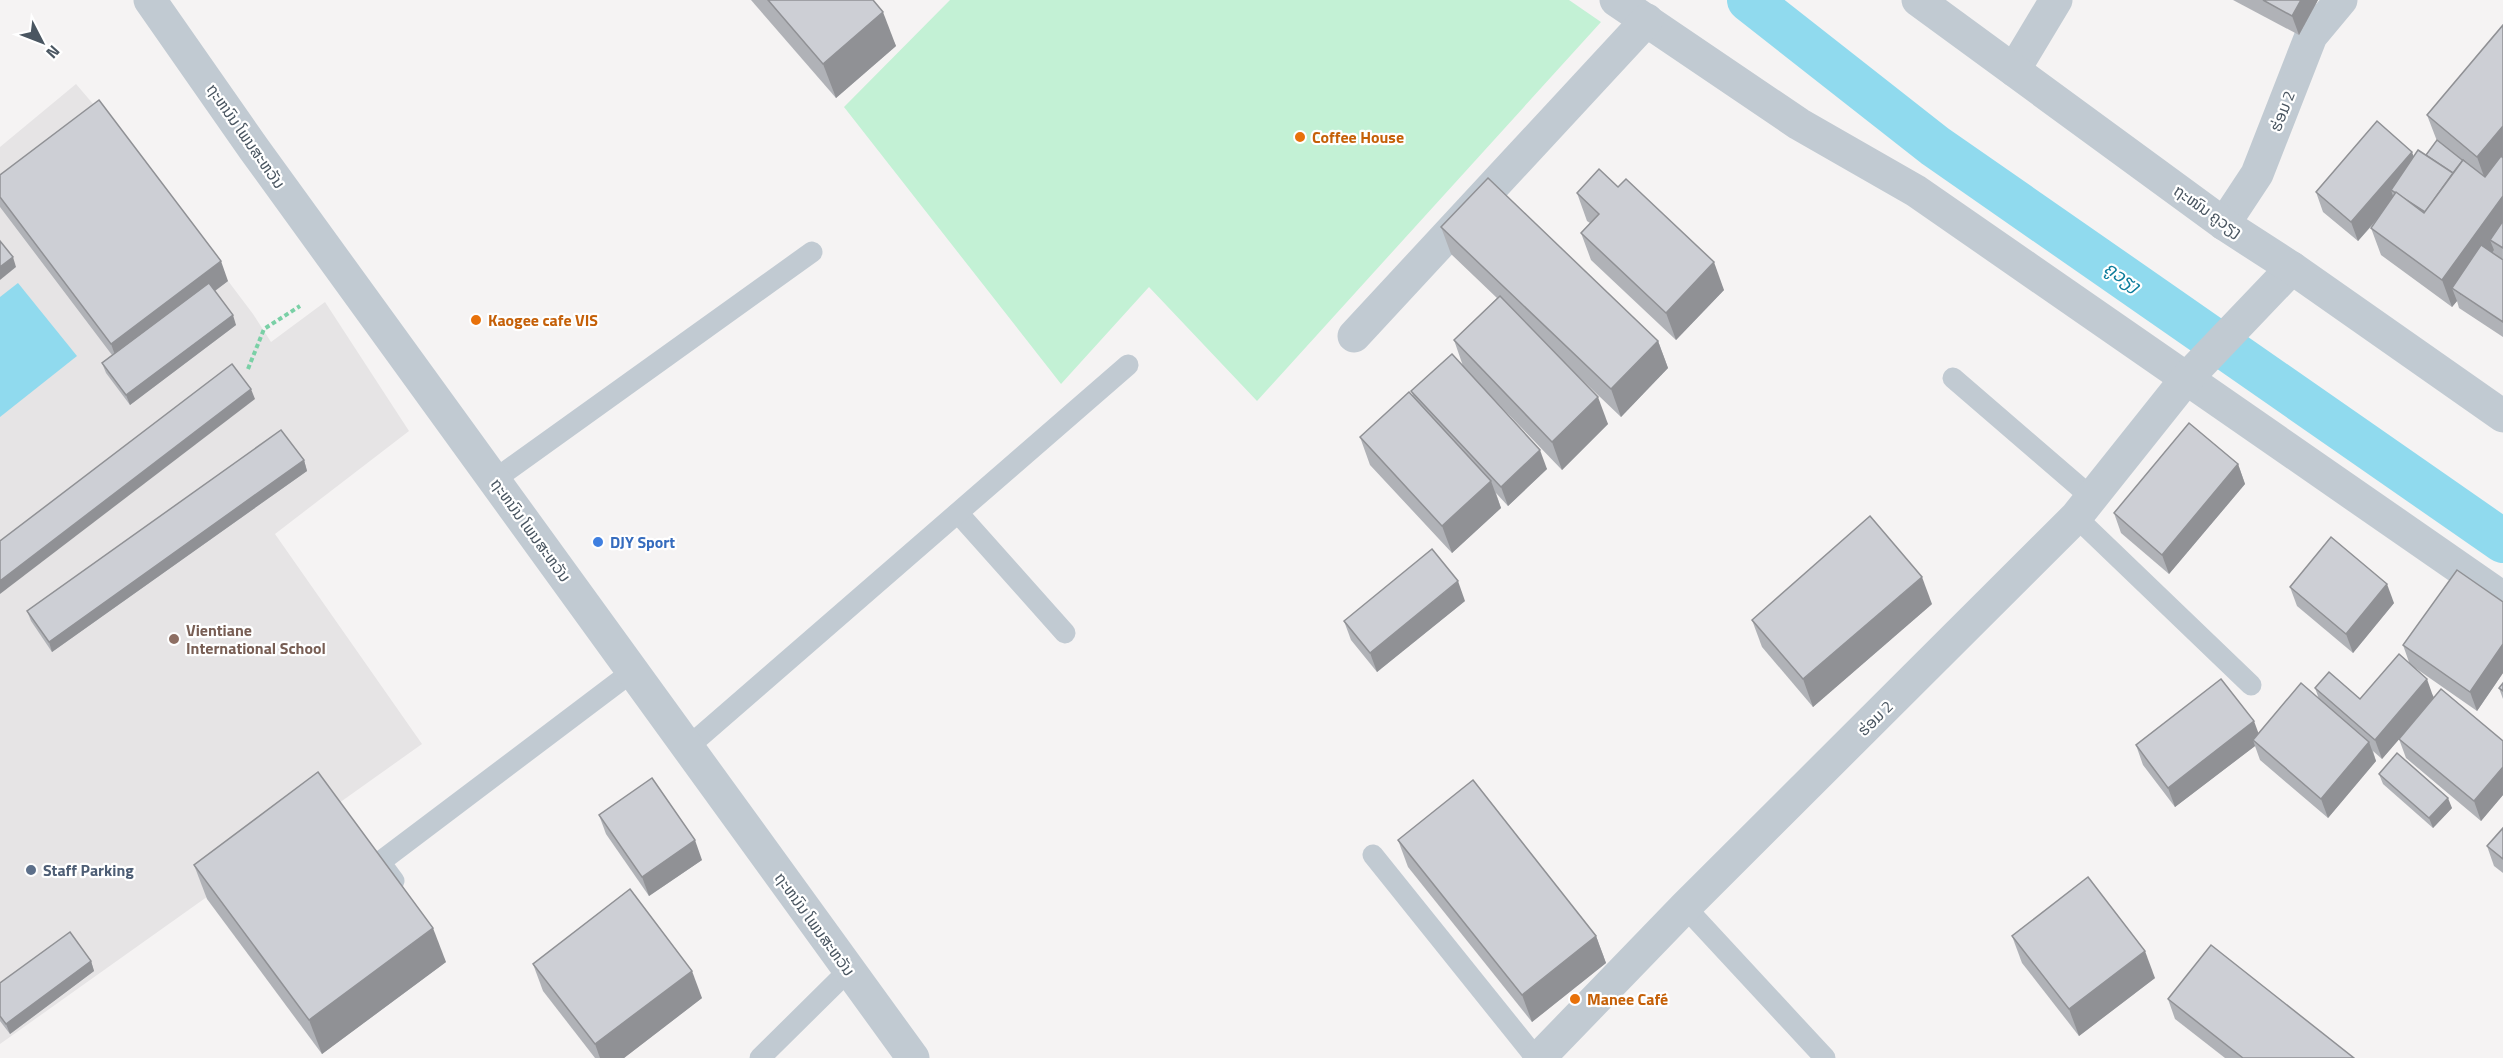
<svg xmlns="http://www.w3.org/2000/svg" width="2503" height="1058" viewBox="0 0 2503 1058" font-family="'Titillium Web','Noto Sans Lao',sans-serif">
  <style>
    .education { fill: #e6e4e5 }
    .green { fill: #c3f1d5 }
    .water { fill: #90daee }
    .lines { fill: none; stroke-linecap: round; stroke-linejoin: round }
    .canal { stroke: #90daee; stroke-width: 44 }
    .path { stroke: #7ad0a6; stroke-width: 4; stroke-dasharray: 4.5 3; stroke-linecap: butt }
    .service { stroke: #c1cad2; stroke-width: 21 }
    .minor { stroke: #c1cad2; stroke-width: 33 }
    .tertiary { stroke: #c1cad2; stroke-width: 33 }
    .wall { fill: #b0b2b7 }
    .shaded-wall { fill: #909195 }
    .building { fill: #cdcfd5; stroke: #909195; stroke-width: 1.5 }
    .food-dot { fill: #e8710a; stroke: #fff; stroke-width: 2 }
    .shop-dot { fill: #3f7fe0; stroke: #fff; stroke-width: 2 }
    .education-dot { fill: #8d6e63; stroke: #fff; stroke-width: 2 }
    .service-dot { fill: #5c6f8a; stroke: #fff; stroke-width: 2 }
    .labels { text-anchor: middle; stroke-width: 4.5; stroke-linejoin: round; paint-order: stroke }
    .street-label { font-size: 16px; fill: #4a5661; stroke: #fff }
    .food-label { font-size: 16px; font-weight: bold; fill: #c56008; stroke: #fff; text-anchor: start }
    .shop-label { font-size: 16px; font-weight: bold; fill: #366cbe; stroke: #fff; text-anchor: start }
    .education-label { font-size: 16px; font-weight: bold; fill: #785e54; stroke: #fff; text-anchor: start }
    .service-label { font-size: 16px; font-weight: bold; fill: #4e5e75; stroke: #fff; text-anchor: start }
    .water-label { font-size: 18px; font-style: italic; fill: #0c7c9b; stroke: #fff }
  </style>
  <rect width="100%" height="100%" fill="#f5f3f3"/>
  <polygon class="education" points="76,84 106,119 253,314 271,342 325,302 409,431 275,534 422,744 0,1044 0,147"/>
  <polygon class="green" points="950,0 1569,0 1601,22 1257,401 1149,287 1061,384 844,107"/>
  <polygon class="water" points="18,283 77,356 0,417 0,297"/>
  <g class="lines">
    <polyline class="canal" points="1749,0 1935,146 2503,541"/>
    <polyline class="path" points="248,369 264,329 300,306"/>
    <g class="service">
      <polyline points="1953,378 2091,497"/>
      <polyline points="494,480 812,252"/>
      <polyline points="958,513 1065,633"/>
      <polyline points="2076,517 2251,685"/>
      <polyline points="688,747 1128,365"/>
      <polyline points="1373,855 1536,1058"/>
      <polyline points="394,881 380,862 633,671"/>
      <polyline points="1685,907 1825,1058"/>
      <polyline points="760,1058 849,970"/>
    </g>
    <g class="minor">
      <polyline points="1616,0 1799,124 1916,191 2503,598"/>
      <polyline points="2014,70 2056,0"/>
      <polyline points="2224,224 2257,174 2311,36 2341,0"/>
      <polyline points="1354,336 1647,20"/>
      <polyline points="1539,1058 1685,907 2076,517 2186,379 2292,268"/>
    </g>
    <g class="tertiary">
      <polyline points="150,0 254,149 913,1058"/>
      <polyline points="1918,0 2224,224 2292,268 2503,416"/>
    </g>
  </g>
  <g class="wall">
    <polygon points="751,0 873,0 896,46 836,98"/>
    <polygon points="2233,0 2318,0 2299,35"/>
    <polygon points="2503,25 2503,337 2459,308 2457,301 2452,307 2381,255 2371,228 2376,221 2358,241 2323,212 2316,192 2413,156 2426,155 2437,141 2427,115"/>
    <polygon points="0,175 228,281 215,291 236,325 130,405 106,373 102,363 112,355 0,207"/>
    <polygon points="1577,193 1724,290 1676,340 1591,260 1581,233 1590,223 1587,221"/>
    <polygon points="1441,227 1658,341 1668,368 1621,417 1577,375 1608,424 1562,470 1488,393 1547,469 1508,506 1496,493 1501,508 1452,553 1370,465 1360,437 1414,398 1411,391 1463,366 1454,340 1497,298 1451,254"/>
    <polygon points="304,460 307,471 52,652 31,621 27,611"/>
    <polygon points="2238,464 2245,484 2169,574 2121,533 2114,513"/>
    <polygon points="2290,587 2394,603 2353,653 2297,606"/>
    <polygon points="1465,601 1377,672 1351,640 1344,621"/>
    <polygon points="2503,602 2503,673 2477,711 2411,665 2434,697 2503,741 2503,795 2481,821 2406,758 2399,739 2382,759 2373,751 2376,761 2328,818 2260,760 2255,746 2175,807 2143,765 2136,745 2259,733 2319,699 2315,688 2360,699 2410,665 2403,645"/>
    <polygon points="1932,604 1813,707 1762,647 1752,620"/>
    <polygon points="2503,683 2503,699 2499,688"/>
    <polygon points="2379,774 2452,808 2433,828 2383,784"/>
    <polygon points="599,815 702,860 649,896 606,834"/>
    <polygon points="2503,828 2503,873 2494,866 2487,846"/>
    <polygon points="1398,840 1596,936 1606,963 1532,1022 1408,867"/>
    <polygon points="194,865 446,962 322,1054 207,899"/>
    <polygon points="2012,936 2155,978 2079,1036 2022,963"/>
    <polygon points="91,961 94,971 10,1034 0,1021 0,983"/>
    <polygon points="533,964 702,998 624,1058 595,1058 543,991"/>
    <polygon points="2168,999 2354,1058 2225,1058 2175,1019"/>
  </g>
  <g class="shaded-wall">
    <polygon points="2301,0 2318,0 2299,35 2292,16"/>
    <polygon points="883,12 896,46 836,98 823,64"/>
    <polygon points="2503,126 2503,166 2487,185 2477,157"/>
    <polygon points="2412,152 2419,171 2391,190 2394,199 2358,241 2351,222"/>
    <polygon points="2503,196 2503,238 2490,240 2494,250 2461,295 2452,288 2457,301 2452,307 2442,280"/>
    <polygon points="13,257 16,267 0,280 0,267"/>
    <polygon points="221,261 228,281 118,363 111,344"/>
    <polygon points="1714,262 1724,290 1676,340 1666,313"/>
    <polygon points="233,315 236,325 130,405 126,395"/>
    <polygon points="1658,341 1668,368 1621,417 1611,389"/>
    <polygon points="251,389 255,399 0,594 0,581"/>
    <polygon points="1598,397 1608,424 1562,470 1552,442"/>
    <polygon points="1540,450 1547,469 1508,506 1501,487"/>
    <polygon points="304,460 307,471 52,652 49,642"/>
    <polygon points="2238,464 2245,484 2169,574 2162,555"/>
    <polygon points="1491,481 1501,508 1452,553 1442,526"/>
    <polygon points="1922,577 1932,604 1813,707 1803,679"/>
    <polygon points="1458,581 1465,601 1377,672 1370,653"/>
    <polygon points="2387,584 2394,603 2353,653 2346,634"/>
    <polygon points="2503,644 2503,673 2477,711 2470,692"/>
    <polygon points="2427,679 2434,699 2382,759 2375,740"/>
    <polygon points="2254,721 2261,740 2253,740 2255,746 2175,807 2168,788"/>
    <polygon points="2369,742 2376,761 2328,818 2321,799"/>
    <polygon points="2503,767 2503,795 2481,821 2474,801"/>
    <polygon points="2448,798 2452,808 2433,828 2429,818"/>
    <polygon points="695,840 702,860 649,896 642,877"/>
    <polygon points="433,928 446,962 322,1054 309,1020"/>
    <polygon points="1596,936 1606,963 1532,1022 1522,995"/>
    <polygon points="2145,951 2155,978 2079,1036 2069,1009"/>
    <polygon points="91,961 94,971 10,1034 6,1024"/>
    <polygon points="692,971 702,998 624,1058 600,1058 595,1044"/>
  </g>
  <g class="building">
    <polygon points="768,0 873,0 883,12 823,64"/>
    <polygon points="2263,0 2301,0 2292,16"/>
    <polygon points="2503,25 2503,126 2477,157 2427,115"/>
    <polygon points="99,100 221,261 111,344 0,197 0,175"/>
    <polygon points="2377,121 2412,152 2351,222 2316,192"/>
    <polygon points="2437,140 2466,163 2463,160 2453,173 2426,155"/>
    <polygon points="2418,150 2453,173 2425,212 2391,190"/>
    <polygon points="2501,156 2503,158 2503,196 2442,280 2371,228 2396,192 2424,213 2463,160 2485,177"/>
    <polygon points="1599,169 1618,187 1626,179 1714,262 1666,313 1581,233 1599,214 1577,193"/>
    <polygon points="1488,178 1658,341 1611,389 1441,227"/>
    <polygon points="2503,221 2503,248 2490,240"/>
    <polygon points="0,241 13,257 0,267"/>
    <polygon points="2481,245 2503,260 2503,322 2452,288"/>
    <polygon points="209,283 233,315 126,395 102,363"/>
    <polygon points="1500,296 1598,397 1552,442 1454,340"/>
    <polygon points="1452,354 1540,450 1501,487 1411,391"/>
    <polygon points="232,364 251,389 0,581 0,541"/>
    <polygon points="1409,392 1491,481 1442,526 1360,437"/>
    <polygon points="2189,423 2238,464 2162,555 2114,513"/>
    <polygon points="281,430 304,460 49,642 27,611"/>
    <polygon points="1870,516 1922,577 1803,679 1752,620"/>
    <polygon points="2331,537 2387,584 2346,634 2290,587"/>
    <polygon points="1432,549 1458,581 1370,653 1344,621"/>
    <polygon points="2457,570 2503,602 2503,644 2470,692 2403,645"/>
    <polygon points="2399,654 2427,679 2375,740 2315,688 2329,672 2360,699"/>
    <polygon points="2221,679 2254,721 2168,788 2136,745"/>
    <polygon points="2301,683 2369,742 2321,799 2253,740"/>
    <polygon points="2503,683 2503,691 2499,688"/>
    <polygon points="2441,689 2503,741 2503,767 2474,801 2399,739"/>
    <polygon points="2397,753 2448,798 2429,818 2379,774"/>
    <polygon points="318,772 433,928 309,1020 194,865"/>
    <polygon points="652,778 695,840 642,877 599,815"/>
    <polygon points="1473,780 1596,936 1522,995 1398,840"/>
    <polygon points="2503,828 2503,859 2487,846"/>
    <polygon points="2088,877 2145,951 2069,1009 2012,936"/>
    <polygon points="630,889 692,971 595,1044 533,964"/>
    <polygon points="70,932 91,961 6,1024 0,1016 0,983"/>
    <polygon points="2211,945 2354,1058 2243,1058 2168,999"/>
  </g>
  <g class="food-dot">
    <circle cx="1300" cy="137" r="6"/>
    <circle cx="476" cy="320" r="6"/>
    <circle cx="1575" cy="999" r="6"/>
  </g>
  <circle class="shop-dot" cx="598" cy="542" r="6"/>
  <circle class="education-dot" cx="174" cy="639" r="6"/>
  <circle class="service-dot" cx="31" cy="870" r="6"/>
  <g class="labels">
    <g class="street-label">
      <text transform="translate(2282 111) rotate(-69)" y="6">ຮ່ອມ 2</text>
      <text transform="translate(246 136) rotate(55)" y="6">ຖະຫນົນ ໂພນສະຫວັນ</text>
      <text transform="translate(2208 211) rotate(35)" y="6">ຖະໜົນ ຄູວຽງ</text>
      <text transform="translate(531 530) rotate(54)" y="6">ຖະຫນົນ ໂພນສະຫວັນ</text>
      <text transform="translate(1875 718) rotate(-45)" y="6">ຮ່ອມ 2</text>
      <text transform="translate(815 924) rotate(54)" y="6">ຖະຫນົນ ໂພນສະຫວັນ</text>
    </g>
    <g class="food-label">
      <text x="1312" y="143">Coffee House</text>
      <text x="488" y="326">Kaogee cafe VIS</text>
      <text x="1587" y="1005">Manee Café</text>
    </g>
    <g class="shop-label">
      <text x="610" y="548">DJY Sport</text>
    </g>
    <g class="education-label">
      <text x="186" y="636">Vientiane<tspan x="186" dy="18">International School</tspan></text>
    </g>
    <g class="service-label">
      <text x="43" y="876">Staff Parking</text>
    </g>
    <g class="water-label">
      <text transform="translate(2122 277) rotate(35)" y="6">ຄູວຽງ</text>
    </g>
  </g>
  <g transform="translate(42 42) rotate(132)" stroke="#ffffff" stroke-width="4.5" paint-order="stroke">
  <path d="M0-4.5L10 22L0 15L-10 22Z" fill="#4a5661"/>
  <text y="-9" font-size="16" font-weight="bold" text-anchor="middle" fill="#4a5661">N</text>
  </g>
</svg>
